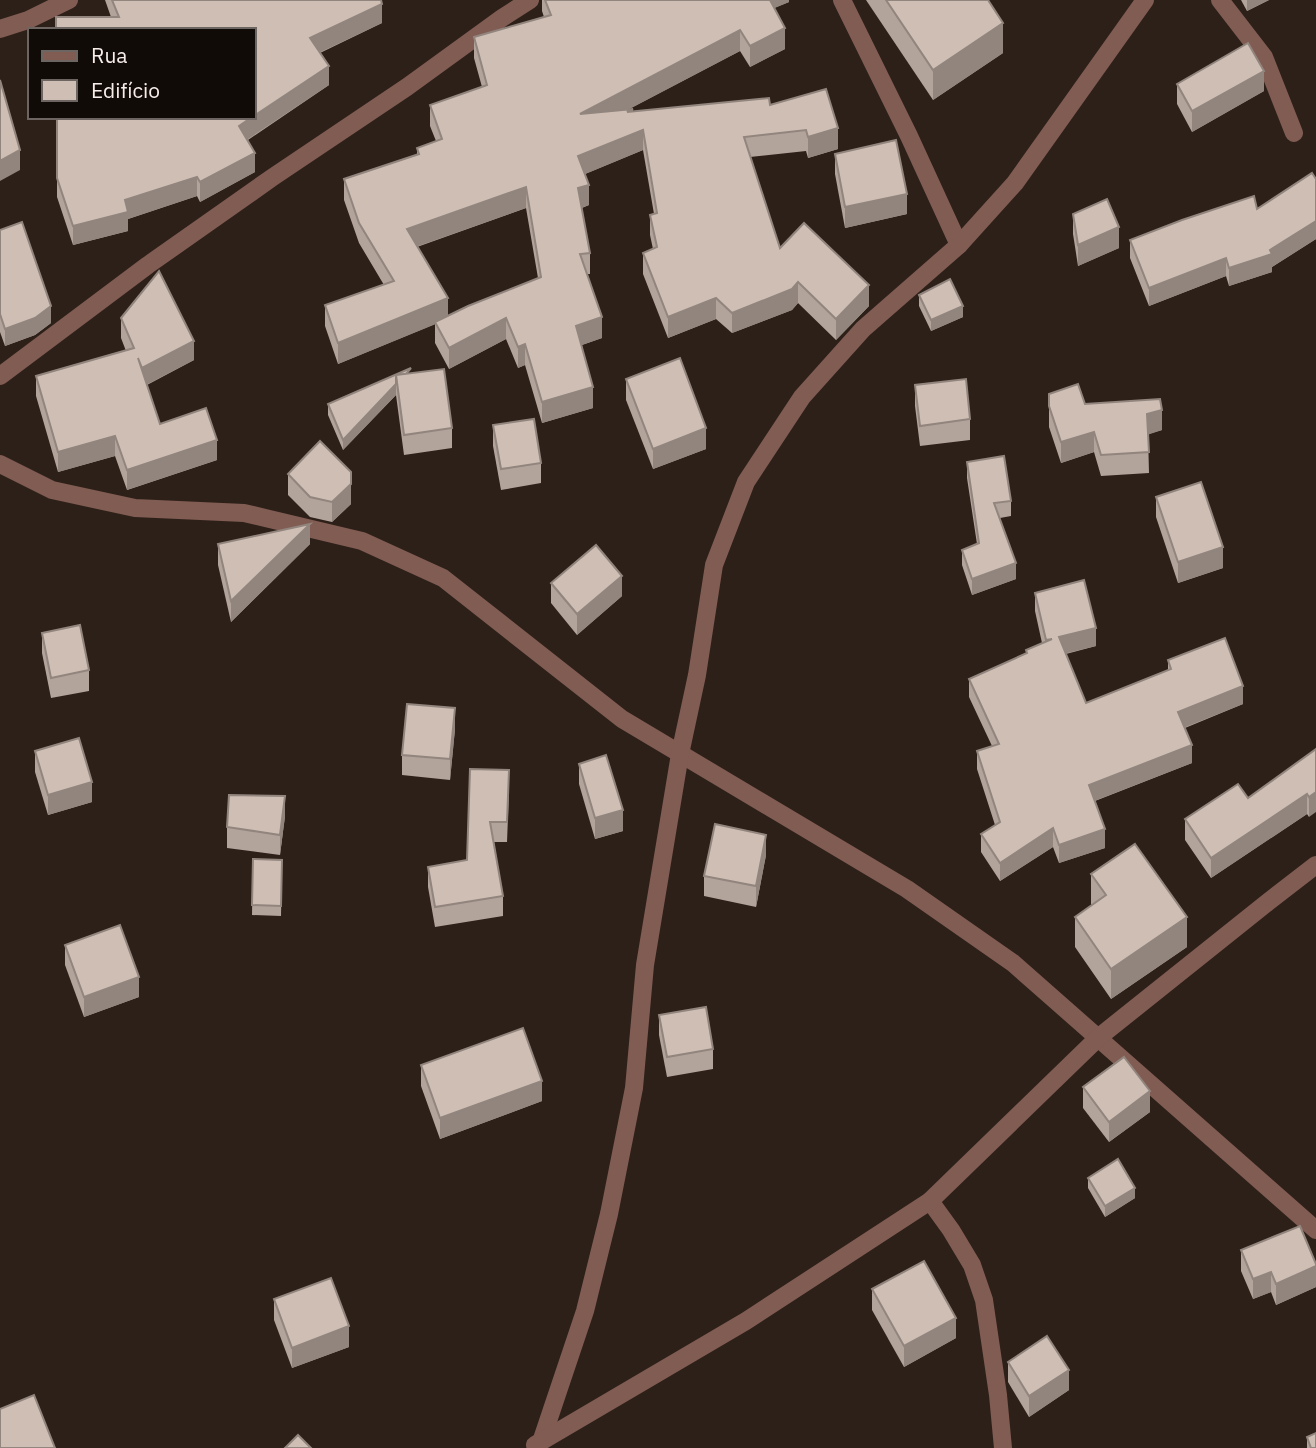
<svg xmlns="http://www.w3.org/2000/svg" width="1316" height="1448" viewBox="0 0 1316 1448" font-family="'IBM Plex Sans',sans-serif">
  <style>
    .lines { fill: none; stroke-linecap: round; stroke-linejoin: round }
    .minor { stroke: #815c53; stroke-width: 18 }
    .wall { fill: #b2a39b; fill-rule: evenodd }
    .shaded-wall { fill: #91857e }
    .building { fill: #cfbeb4; stroke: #91857e; stroke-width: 2 }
  </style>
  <rect width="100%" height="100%" fill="#2d2019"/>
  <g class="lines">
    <g class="minor">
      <polyline points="842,0 909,136 959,245"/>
      <polyline points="1220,0 1264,57 1294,133"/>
      <polyline points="0,29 28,20 69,0"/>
      <polyline points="0,376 148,265 273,177 407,87 502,18 530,0"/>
      <polyline points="0,464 52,490 135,508 244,513 362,541 443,578 622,719 907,889 1013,963 1316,1230"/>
      <polyline points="930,1201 951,1230 972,1265 984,1300 998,1395 1003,1448"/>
      <polyline points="541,1442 585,1311 609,1214 634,1088 645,965 680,754 697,675 714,565 746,482 802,397 863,329 959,245 1015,183 1145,0"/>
      <polyline points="535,1445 746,1321 930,1201 1099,1037 1268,902 1316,865"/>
    </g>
  </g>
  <g class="wall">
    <polygon points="105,0 381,0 382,23 320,53 329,85 248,140 255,172 200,202 197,196 128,219 128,231 73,245 57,197 57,117 254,117 254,30 111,17"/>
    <path d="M542 0H789V2L774 8 785 49 750 67 740 51 627 110 633 112 770 105 838 149 808 158 806 151 750 157 780 248 869 306 836 340 798 303 792 310 732 333 716 319 668 338 643 274V253L653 249 650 235V215L654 214 643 150 585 174 589 205 582 208 590 253V274H587L602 338 582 345 593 408 542 423 525 365 518 368 506 339 449 369 435 343V324L338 364 325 326V305L384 285 359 243 344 200V179L417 155V148L436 141 430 126V105L482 87 474 58V37L544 17 542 11ZM526 208 538 278 448 316 417 247Z"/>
    <polygon points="866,0 988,0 1003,53 933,100"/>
    <polygon points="1241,0 1269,0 1247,11"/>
    <polygon points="1177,84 1264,91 1192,132 1177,104"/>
    <polygon points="835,154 907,214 845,228 835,174"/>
    <polygon points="1316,179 1316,239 1272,267 1272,272 1229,286 1226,276 1149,306 1130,258 1130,240 1257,209"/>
    <polygon points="1073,214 1119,248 1078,266 1073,234"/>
    <polygon points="0,230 51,323 35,335 5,346 0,332"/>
    <polygon points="919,295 963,317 931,331 919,306"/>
    <polygon points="121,318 194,360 147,385 160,424 217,460 127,490 115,456 58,472 36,396 36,376 126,351 121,338"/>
    <polygon points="411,373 452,428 452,448 404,455 396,395 343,450 328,415 328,404"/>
    <polygon points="626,379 706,449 653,469 626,400"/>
    <polygon points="915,385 970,419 970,440 920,446 915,406"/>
    <polygon points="1049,394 1085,404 1162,430 1148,434 1149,473 1101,476 1094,452 1061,463 1049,427"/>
    <polygon points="493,425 541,463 541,483 501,490 493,446"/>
    <polygon points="967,462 1011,501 1011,516 1000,518 1016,579 972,595 962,565 962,550 977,544 967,478"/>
    <polygon points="288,474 351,504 332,522 310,517 288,495"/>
    <polygon points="1156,497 1223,568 1178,583 1156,517"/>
    <polygon points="218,544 310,544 231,622 218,565"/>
    <polygon points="551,583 622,596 577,635 551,603"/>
    <polygon points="1035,593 1096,646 1066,654 1086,703 1168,670 1168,660 1243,704 1185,728 1192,763 1095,801 1105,848 1059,863 1053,847 1000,881 981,852 981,834 995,825 977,769 977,751 992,746 969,697 969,679 1026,653 1026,650 1042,643 1035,611"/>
    <polygon points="42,633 89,670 89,691 51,698 42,653"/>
    <polygon points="455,729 450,780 402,775 402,755"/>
    <polygon points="1316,749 1309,817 1307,814 1211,878 1185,840 1185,819 1248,798"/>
    <polygon points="35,751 92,802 48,815 35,772"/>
    <polygon points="579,764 623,831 595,839 579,784"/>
    <polygon points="509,791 507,842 494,842 503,896 503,916 435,927 428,887 428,867 467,860"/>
    <polygon points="285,816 280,855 227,848 227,827"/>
    <polygon points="766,855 756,907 704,896 704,876"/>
    <polygon points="253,859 282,860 281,916 252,915"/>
    <polygon points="1091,874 1187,947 1111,999 1075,947 1075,917 1092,905 1091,904"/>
    <polygon points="65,945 139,997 84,1017 65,965"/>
    <polygon points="659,1015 713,1049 713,1069 667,1077 659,1035"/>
    <polygon points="421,1065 542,1101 440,1139 421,1086"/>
    <polygon points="1083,1087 1150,1112 1109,1142 1083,1108"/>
    <polygon points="1088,1178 1135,1198 1105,1217 1088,1188"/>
    <polygon points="1241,1250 1316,1264 1316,1287 1276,1305 1271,1292 1253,1299 1241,1271"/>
    <polygon points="872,1289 956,1338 904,1367 872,1310"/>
    <polygon points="274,1299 349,1347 292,1368 274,1320"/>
    <polygon points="1008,1362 1069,1390 1029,1417 1008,1382"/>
    <polygon points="1307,1437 1316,1448 1307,1448"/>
  </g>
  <g class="shaded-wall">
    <polygon points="765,0 789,0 789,2 765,12"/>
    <polygon points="1247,0 1269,0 1247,11"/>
    <polygon points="382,4 382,23 310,57 310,38"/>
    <polygon points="1003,23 1003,53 933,100 933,70"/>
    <polygon points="785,28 785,49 750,67 750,46"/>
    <polygon points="740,30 740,51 580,135 580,114"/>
    <polygon points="329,66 329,85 239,145 239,126"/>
    <polygon points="1264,71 1264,91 1192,132 1192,111"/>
    <polygon points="838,128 838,149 808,158 808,137"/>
    <polygon points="643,130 643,150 578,177 578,156"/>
    <polygon points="20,150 20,170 0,181 0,161"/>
    <polygon points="255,153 255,172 200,202 200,182"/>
    <polygon points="197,177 197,196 128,219 128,231 73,245 73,226 125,200"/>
    <polygon points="589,185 589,205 578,209 578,188"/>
    <polygon points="526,187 526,208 407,250 407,229"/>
    <polygon points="907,194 907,214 845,228 845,207"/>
    <polygon points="1316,221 1316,239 1272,267 1272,272 1229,286 1229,268 1270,250"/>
    <polygon points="1119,227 1119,248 1078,266 1078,245"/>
    <polygon points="1226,258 1226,276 1149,306 1149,288"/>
    <polygon points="798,282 798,303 792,310 732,333 732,313"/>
    <polygon points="869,285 869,306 836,340 836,319"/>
    <polygon points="448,298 448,319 338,364 338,343"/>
    <polygon points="716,298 716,319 668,338 668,317"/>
    <polygon points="51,306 51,323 35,335 5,346 5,329"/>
    <polygon points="963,306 963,317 931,331 931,320"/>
    <polygon points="602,317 602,338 576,347 576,326"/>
    <polygon points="506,318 506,339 449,369 449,348"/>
    <polygon points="194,341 194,360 142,387 142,368"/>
    <polygon points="525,344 525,365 518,368 518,347"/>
    <polygon points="396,384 396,395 343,450 343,440"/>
    <polygon points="593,387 593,408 542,423 542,402"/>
    <polygon points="1162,410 1162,430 1147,435 1147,414"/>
    <polygon points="706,428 706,449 653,469 653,449"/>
    <polygon points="1094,432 1094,452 1061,463 1061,442"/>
    <polygon points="115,436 115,456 58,472 58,452"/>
    <polygon points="217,440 217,460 127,490 127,470"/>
    <polygon points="351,484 351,504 332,522 332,502"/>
    <polygon points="310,524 310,544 231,622 231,601"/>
    <polygon points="1223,547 1223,568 1178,583 1178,562"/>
    <polygon points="1016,563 1016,579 972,595 972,579"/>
    <polygon points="622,576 622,596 577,635 577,614"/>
    <polygon points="1096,628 1096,646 1059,655 1059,637"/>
    <polygon points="1243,686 1243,704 1178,730 1178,712"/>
    <polygon points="455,708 455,729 450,780 450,759"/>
    <polygon points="1192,745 1192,763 1089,803 1089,785"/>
    <polygon points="92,782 92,802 48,815 48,795"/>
    <polygon points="1316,792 1316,812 1309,817 1309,797"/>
    <polygon points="1307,794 1307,814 1211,878 1211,858"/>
    <polygon points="285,796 285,816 280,855 280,835"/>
    <polygon points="623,810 623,831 595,839 595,818"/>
    <polygon points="1053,828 1053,847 1000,881 1000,863"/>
    <polygon points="1105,829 1105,848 1059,863 1059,845"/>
    <polygon points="766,835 766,855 756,907 756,886"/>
    <polygon points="1187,917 1187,947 1111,999 1111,969"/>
    <polygon points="139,977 139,997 84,1017 84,997"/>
    <polygon points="542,1081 542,1101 440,1139 440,1118"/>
    <polygon points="1150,1091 1150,1112 1109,1142 1109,1122"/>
    <polygon points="1135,1188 1135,1198 1105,1217 1105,1206"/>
    <polygon points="1316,1266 1316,1287 1276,1305 1276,1284"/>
    <polygon points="1271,1272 1271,1292 1253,1299 1253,1279"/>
    <polygon points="956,1318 956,1338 904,1367 904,1346"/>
    <polygon points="349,1326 349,1347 292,1368 292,1348"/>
    <polygon points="1069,1370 1069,1390 1029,1417 1029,1396"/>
  </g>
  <g class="building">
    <polygon points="112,0 381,0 382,4 310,38 329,66 254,116 254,50 255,49 254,49 254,30 56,30 56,17 119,17"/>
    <polygon points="545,0 770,0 785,28 750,46 740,30 580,114 633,109 627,112 769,98 770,105 826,89 838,128 808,137 806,130 744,137 780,248 804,223 869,285 836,319 798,282 792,289 732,313 716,298 668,317 643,253 657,247 650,215 657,213 643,130 578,156 589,185 578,188 590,253 580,254 602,317 576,326 593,387 542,402 525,344 518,347 506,318 449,348 435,322 468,306 541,277 526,187 407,229 448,298 338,343 325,305 394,281 359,223 344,179 419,154 417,148 442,139 430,105 487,85 474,37 551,15"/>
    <polygon points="886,0 988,0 1003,23 933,70"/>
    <polygon points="1248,43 1264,71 1192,111 1177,84"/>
    <polygon points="0,80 20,150 0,161"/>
    <polygon points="57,117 252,117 239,126 255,153 200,182 197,177 125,200 128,212 73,226 57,178"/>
    <polygon points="896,140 907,194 845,207 835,154"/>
    <polygon points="1312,173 1316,179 1316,221 1270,250 1272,254 1229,268 1226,258 1149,288 1130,240 1182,220 1254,196 1257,209"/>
    <polygon points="1107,199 1119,227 1078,245 1073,214"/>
    <polygon points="22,222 51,306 35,318 5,329 0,314 0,230"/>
    <polygon points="159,271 194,341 142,368 138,358 160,424 206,408 217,440 127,470 115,436 58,452 36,376 134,348 121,318"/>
    <polygon points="950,279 963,306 931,320 919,295"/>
    <polygon points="680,358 706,428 653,449 626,379"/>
    <polygon points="411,368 406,374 396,375 396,384 343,440 328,404"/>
    <polygon points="444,369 452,428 404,435 396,375"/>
    <polygon points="966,379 970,419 920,426 915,385"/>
    <polygon points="1078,384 1085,404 1160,399 1162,410 1147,414 1149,452 1101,455 1094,432 1061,442 1049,406 1049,394"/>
    <polygon points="534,419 541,463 501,469 493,425"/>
    <polygon points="320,441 351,472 351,484 332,502 310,497 288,474"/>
    <polygon points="1004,456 1011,501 994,503 1016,563 972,579 962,550 979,543 967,462"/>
    <polygon points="1201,482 1223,547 1178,562 1156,497"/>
    <polygon points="310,524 231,601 218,544"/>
    <polygon points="596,545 622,576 577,614 551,583"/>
    <polygon points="1084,580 1096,628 1059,637 1086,703 1171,669 1168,660 1225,638 1243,686 1178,712 1192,745 1089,785 1105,829 1059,845 1053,828 1000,863 981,834 1000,822 977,751 999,744 969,679 1027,653 1026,650 1052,639 1046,640 1035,593"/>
    <polygon points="80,625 89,670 51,678 42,633"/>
    <polygon points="407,704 455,708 450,759 402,755"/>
    <polygon points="79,738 92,782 48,795 35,751"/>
    <polygon points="1316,749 1316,792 1309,797 1307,794 1211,858 1185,819 1238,784 1248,798"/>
    <polygon points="606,755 623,810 595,818 579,764"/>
    <polygon points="470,769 509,770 507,822 490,822 503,896 435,907 428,867 467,860"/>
    <polygon points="229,795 285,796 280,835 227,827"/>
    <polygon points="715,824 766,835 756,886 704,876"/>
    <polygon points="1135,844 1187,917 1111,969 1075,917 1106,895 1091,874"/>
    <polygon points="253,859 282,860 281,906 252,905"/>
    <polygon points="120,925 139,977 84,997 65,945"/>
    <polygon points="706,1007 713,1049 667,1057 659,1015"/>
    <polygon points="523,1028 542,1081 440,1118 421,1065"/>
    <polygon points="1124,1057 1150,1091 1109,1122 1083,1087"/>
    <polygon points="1118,1159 1135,1188 1105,1206 1088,1178"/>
    <polygon points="1300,1226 1316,1264 1316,1266 1276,1284 1271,1272 1253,1279 1241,1250"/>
    <polygon points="924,1261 956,1318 904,1346 872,1289"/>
    <polygon points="331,1278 349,1326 292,1348 274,1299"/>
    <polygon points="1047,1336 1069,1370 1029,1396 1008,1362"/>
    <polygon points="34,1395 55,1448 0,1448 0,1409"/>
    <polygon points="1316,1433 1316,1448 1311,1448 1307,1437"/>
    <polygon points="298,1435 311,1448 285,1448"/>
  </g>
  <rect x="28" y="28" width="228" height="91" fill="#110b08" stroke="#6d6562" stroke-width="2"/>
  <rect x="42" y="51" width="35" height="10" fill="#815c53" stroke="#6d6562" stroke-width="2"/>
  <text x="91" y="63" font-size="21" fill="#f7ede9">Rua</text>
  <rect x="42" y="80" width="35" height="21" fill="#cfbeb4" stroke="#6d6562" stroke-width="2"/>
  <text x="91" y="98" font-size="21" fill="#f7ede9">Edifício</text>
</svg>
